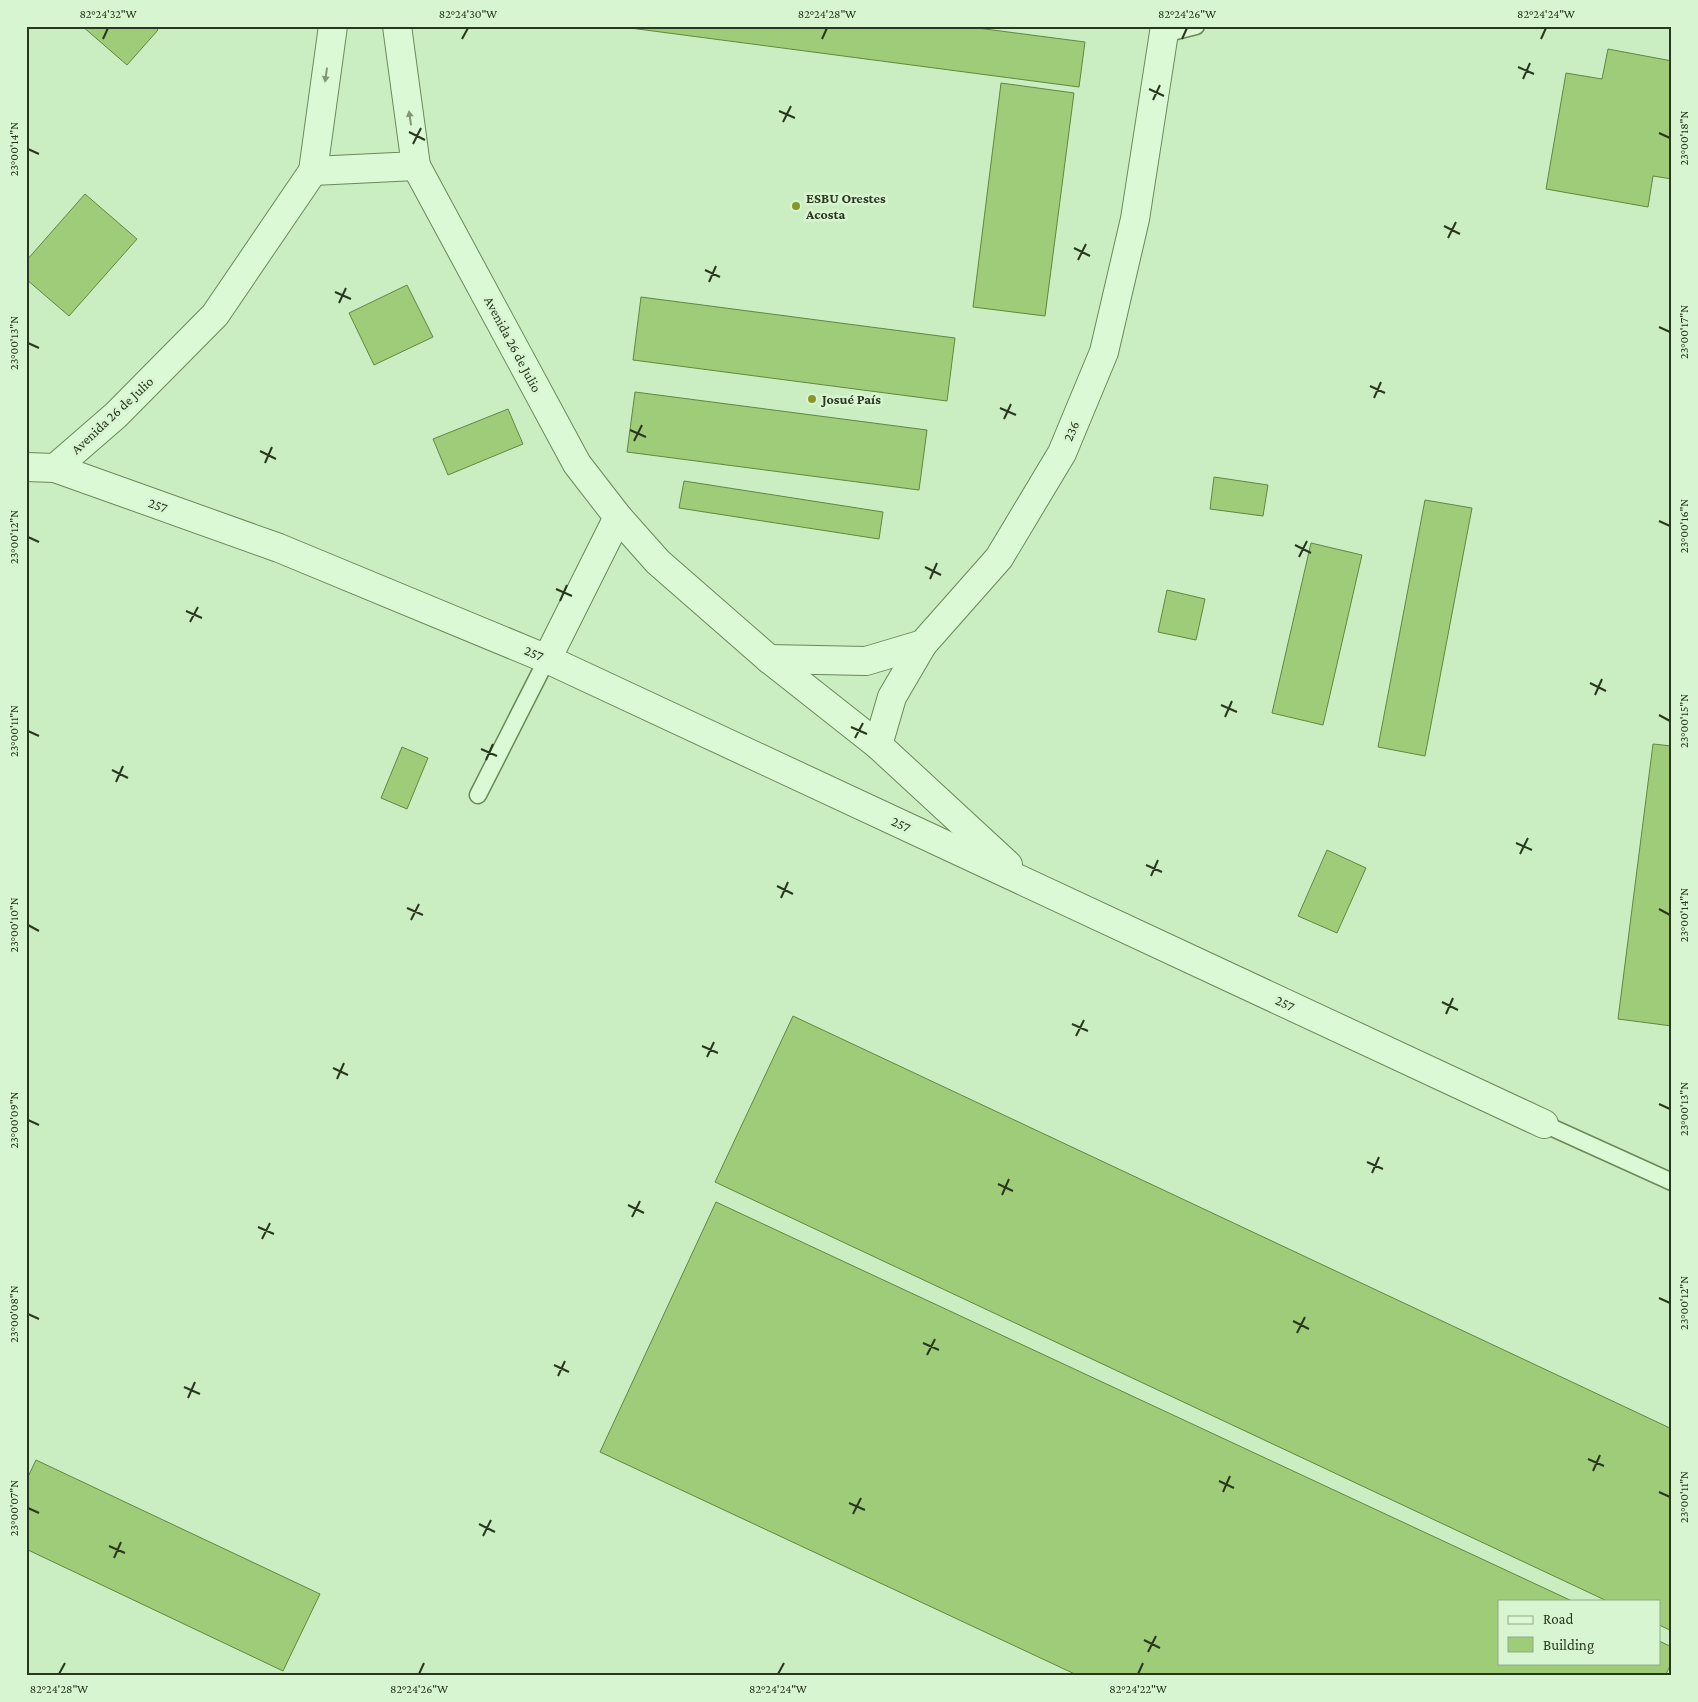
<svg xmlns="http://www.w3.org/2000/svg" width="1698" height="1702" viewBox="0 0 1698 1702" font-family="'Crimson Pro',serif">
  <style>
    .building { fill: #9fcc78; stroke: #62873f }
    .lines { fill: none; stroke-linecap: round; stroke-linejoin: round }
    .service-casing { stroke: #6a8859; stroke-width: 19 }
    .minor-casing { stroke: #6a8859; stroke-width: 30 }
    .tertiary-casing { stroke: #6a8859; stroke-width: 30 }
    .service { stroke: #dcf9d5; stroke-width: 16 }
    .minor { stroke: #dcf9d5; stroke-width: 28 }
    .tertiary { stroke: #dcf9d5; stroke-width: 28 }
    .oneway { fill: #829879 }
    .ticks { fill: none; stroke: #28371d; stroke-width: 2 }
    .poi-dot { fill: #8b9629; stroke: #d8f5d2; stroke-width: 2 }
    .labels { text-anchor: middle; stroke-width: 5; stroke-linejoin: round; paint-order: stroke }
    .poi-label { font-size: 14px; font-weight: bold; fill: #28371d; stroke: #d8f5d2; text-anchor: start }
    .street-label { font-size: 14px; fill: #28371d; stroke: #d8f5d2 }
    .neatline { fill: none; stroke: #28371d; stroke-width: 2 }
    .ticks-label { font-size: 12px; text-anchor: middle; fill: #28371d }
  </style>
  <rect width="100%" height="100%" fill="#caeec2"/>
  <g class="building">
    <polygon points="82,26 154,26 158,30 127,65"/>
    <polygon points="615,26 962,26 1085,42 1079,87"/>
    <polygon points="1608,49 1672,61 1672,179 1653,176 1648,207 1546,189 1566,73 1602,79"/>
    <polygon points="1001,83 1074,93 1045,316 973,307"/>
    <polygon points="85,194 137,239 69,316 26,279 26,261"/>
    <polygon points="407,285 433,337 374,365 349,313"/>
    <polygon points="641,297 955,338 947,401 633,360"/>
    <polygon points="635,392 927,430 919,490 627,452"/>
    <polygon points="508,409 523,444 448,475 433,439"/>
    <polygon points="1214,477 1268,485 1263,516 1210,509"/>
    <polygon points="684,481 883,512 879,539 679,508"/>
    <polygon points="1425,500 1472,508 1425,756 1378,747"/>
    <polygon points="1311,543 1362,555 1323,725 1272,713"/>
    <polygon points="1167,590 1205,599 1196,640 1158,632"/>
    <polygon points="1653,744 1672,746 1672,1026 1618,1019"/>
    <polygon points="402,747 428,758 407,809 381,798"/>
    <polygon points="1327,850 1366,868 1337,933 1298,916"/>
    <polygon points="793,1016 1672,1429 1672,1631 1659,1625 1659,1601 1607,1601 715,1182"/>
    <polygon points="716,1202 1572,1601 1499,1601 1499,1663 1659,1663 1659,1641 1672,1647 1672,1662 1665,1676 1079,1676 600,1452"/>
    <polygon points="36,1460 320,1594 283,1671 26,1549 26,1481"/>
  </g>
  <g class="lines">
    <defs>
      <g id="service">
        <polyline points="1164,34 1196,26"/>
        <polyline points="478,795 547,659"/>
        <polyline points="1544,1124 1672,1182"/>
      </g>
      <g id="minor">
        <polyline points="416,166 577,464 618,517 547,659"/>
        <polyline points="26,467 55,468 279,548 547,659 1544,1124"/>
        <polyline points="55,468 116,415 215,315 313,171"/>
        <polyline points="618,517 658,562 769,659 878,745 1008,865"/>
        <polyline points="769,659 866,661 923,644 999,558 1062,453 1104,352 1135,219 1165,26"/>
        <polyline points="878,745 892,697 923,644"/>
      </g>
      <polyline id="tertiary" points="333,26 313,171 416,166 397,26"/>
    </defs>
    <use href="#service" class="service-casing"/>
    <use href="#minor" class="minor-casing"/>
    <use href="#tertiary" class="tertiary-casing"/>
    <use href="#service" class="service"/>
    <use href="#minor" class="minor"/>
    <use href="#tertiary" class="tertiary"/>
  </g>
  <defs><path id="oneway-solid" d="M-6-.8H1V-3.2L6.5 0L1 3.2V.8H-6Z" transform="scale(1.25)"/></defs>
  <g class="oneway">
    <use href="#oneway-solid" transform="translate(326 75) rotate(98)"/>
    <use href="#oneway-solid" transform="translate(410 118) rotate(-98)"/>
  </g>
  <path class="ticks" d="M103 39 108 28M462 39 468 28M822 39 827 28M1182 39 1187 28M1541 39 1546 28M1518 67 1534 74M1523 79 1530 63M1149 89 1164 96M1153 100 1160 85M779 111 795 118M783 122 791 106M409 132 425 140M1659 133 1670 138M413 144 421 128M28 149 39 154M1444 226 1460 234M1448 238 1456 222M1074 248 1090 256M1078 260 1086 244M705 270 720 277M709 282 716 266M335 292 351 299M339 303 346 288M1659 327 1670 332M28 343 39 348M1370 386 1385 393M1374 398 1381 382M1000 408 1016 415M1004 419 1011 404M630 430 646 437M634 441 642 425M260 451 276 459M265 463 272 447M1659 521 1670 526M28 537 39 542M1295 545 1311 553M1299 557 1307 541M925 567 941 575M930 579 937 563M556 589 572 596M560 601 567 585M186 611 202 618M190 622 198 607M1590 683 1606 691M1595 695 1602 679M1221 705 1237 712M1659 715 1670 721M1225 717 1232 701M851 727 867 734M28 731 39 736M855 738 863 723M481 749 497 756M486 760 493 744M112 770 128 778M116 782 123 766M1516 843 1532 850M1520 854 1528 838M1146 865 1162 872M1151 876 1158 860M777 886 793 894M781 898 788 882M407 908 423 915M1659 909 1670 915M411 920 419 904M28 925 39 931M1442 1002 1458 1010M1446 1014 1453 998M1072 1024 1088 1031M1076 1036 1084 1020M702 1046 718 1053M707 1057 714 1042M333 1068 348 1075M337 1079 344 1063M1659 1104 1670 1109M28 1120 39 1125M1367 1162 1383 1169M1372 1173 1379 1157M998 1184 1013 1191M1002 1195 1009 1179M628 1205 644 1213M632 1217 640 1201M258 1227 274 1234M262 1239 270 1223M1659 1298 1670 1303M28 1314 39 1319M1293 1321 1309 1329M1297 1333 1305 1317M923 1343 939 1350M927 1355 935 1339M554 1365 569 1372M558 1376 565 1361M184 1387 200 1394M188 1398 195 1382M1588 1459 1604 1466M1593 1471 1600 1455M1219 1481 1234 1488M1223 1492 1230 1476M1659 1492 1670 1497M849 1503 865 1510M28 1508 39 1513M853 1514 861 1498M479 1524 495 1532M483 1536 491 1520M109 1546 125 1553M114 1558 121 1542M1144 1640 1160 1648M1148 1652 1156 1636M59 1674 65 1663M419 1674 424 1663M778 1674 784 1663M1138 1674 1143 1663"/>
  <g class="poi-dot">
    <circle cx="796" cy="206" r="5"/>
    <circle cx="812" cy="399" r="5"/>
  </g>
  <g class="labels">
    <g class="poi-label">
      <text x="806" y="203">ESBU Orestes<tspan x="806" dy="16">Acosta</tspan></text>
      <text x="822" y="404">Josué País</text>
    </g>
    <g class="street-label">
      <text transform="translate(513 344) rotate(62)" y="5">Avenida 26 de Julio</text>
      <text transform="translate(112 415) rotate(-43)" y="5">Avenida 26 de Julio</text>
      <text transform="translate(1071 431) rotate(-67)" y="5">236</text>
      <text transform="translate(158 505) rotate(20)" y="5">257</text>
      <text transform="translate(534 653) rotate(23)" y="5">257</text>
      <text transform="translate(901 824) rotate(25)" y="5">257</text>
      <text transform="translate(1285 1003) rotate(25)" y="5">257</text>
    </g>
  </g>
  <rect width="1698" height="1702" fill="none" stroke="#d8f5d2" stroke-width="55"/>
  <rect x="1498" y="1600" width="162" height="65" fill="#d8f5d2" stroke="#92a98a"/>
  <rect x="1508" y="1616" width="25" height="8" fill="#dcf9d5" stroke="#92a98a"/>
  <text x="1543" y="1624" font-size="15" fill="#28371d">Road</text>
  <rect x="1508" y="1637" width="25" height="15" fill="#9fcc78" stroke="#92a98a"/>
  <text x="1543" y="1650" font-size="15" fill="#28371d">Building</text>
  <rect x="28" y="28" width="1642" height="1646" class="neatline"/>
  <g class="ticks-label">
    <text x="108" y="18">82°24'32"W</text>
    <text x="468" y="18">82°24'30"W</text>
    <text x="827" y="18">82°24'28"W</text>
    <text x="1187" y="18">82°24'26"W</text>
    <text x="1546" y="18">82°24'24"W</text>
    <text transform="translate(1684 138) rotate(-90)" y="4">23°00'18"N</text>
    <text transform="translate(14 149) rotate(-90)" y="4">23°00'14"N</text>
    <text transform="translate(1684 332) rotate(-90)" y="4">23°00'17"N</text>
    <text transform="translate(14 343) rotate(-90)" y="4">23°00'13"N</text>
    <text transform="translate(1684 526) rotate(-90)" y="4">23°00'16"N</text>
    <text transform="translate(14 537) rotate(-90)" y="4">23°00'12"N</text>
    <text transform="translate(1684 721) rotate(-90)" y="4">23°00'15"N</text>
    <text transform="translate(14 731) rotate(-90)" y="4">23°00'11"N</text>
    <text transform="translate(1684 915) rotate(-90)" y="4">23°00'14"N</text>
    <text transform="translate(14 925) rotate(-90)" y="4">23°00'10"N</text>
    <text transform="translate(1684 1109) rotate(-90)" y="4">23°00'13"N</text>
    <text transform="translate(14 1120) rotate(-90)" y="4">23°00'09"N</text>
    <text transform="translate(1684 1303) rotate(-90)" y="4">23°00'12"N</text>
    <text transform="translate(14 1314) rotate(-90)" y="4">23°00'08"N</text>
    <text transform="translate(1684 1497) rotate(-90)" y="4">23°00'11"N</text>
    <text transform="translate(14 1508) rotate(-90)" y="4">23°00'07"N</text>
    <text x="59" y="1693">82°24'28"W</text>
    <text x="419" y="1693">82°24'26"W</text>
    <text x="778" y="1693">82°24'24"W</text>
    <text x="1138" y="1693">82°24'22"W</text>
  </g>
</svg>
